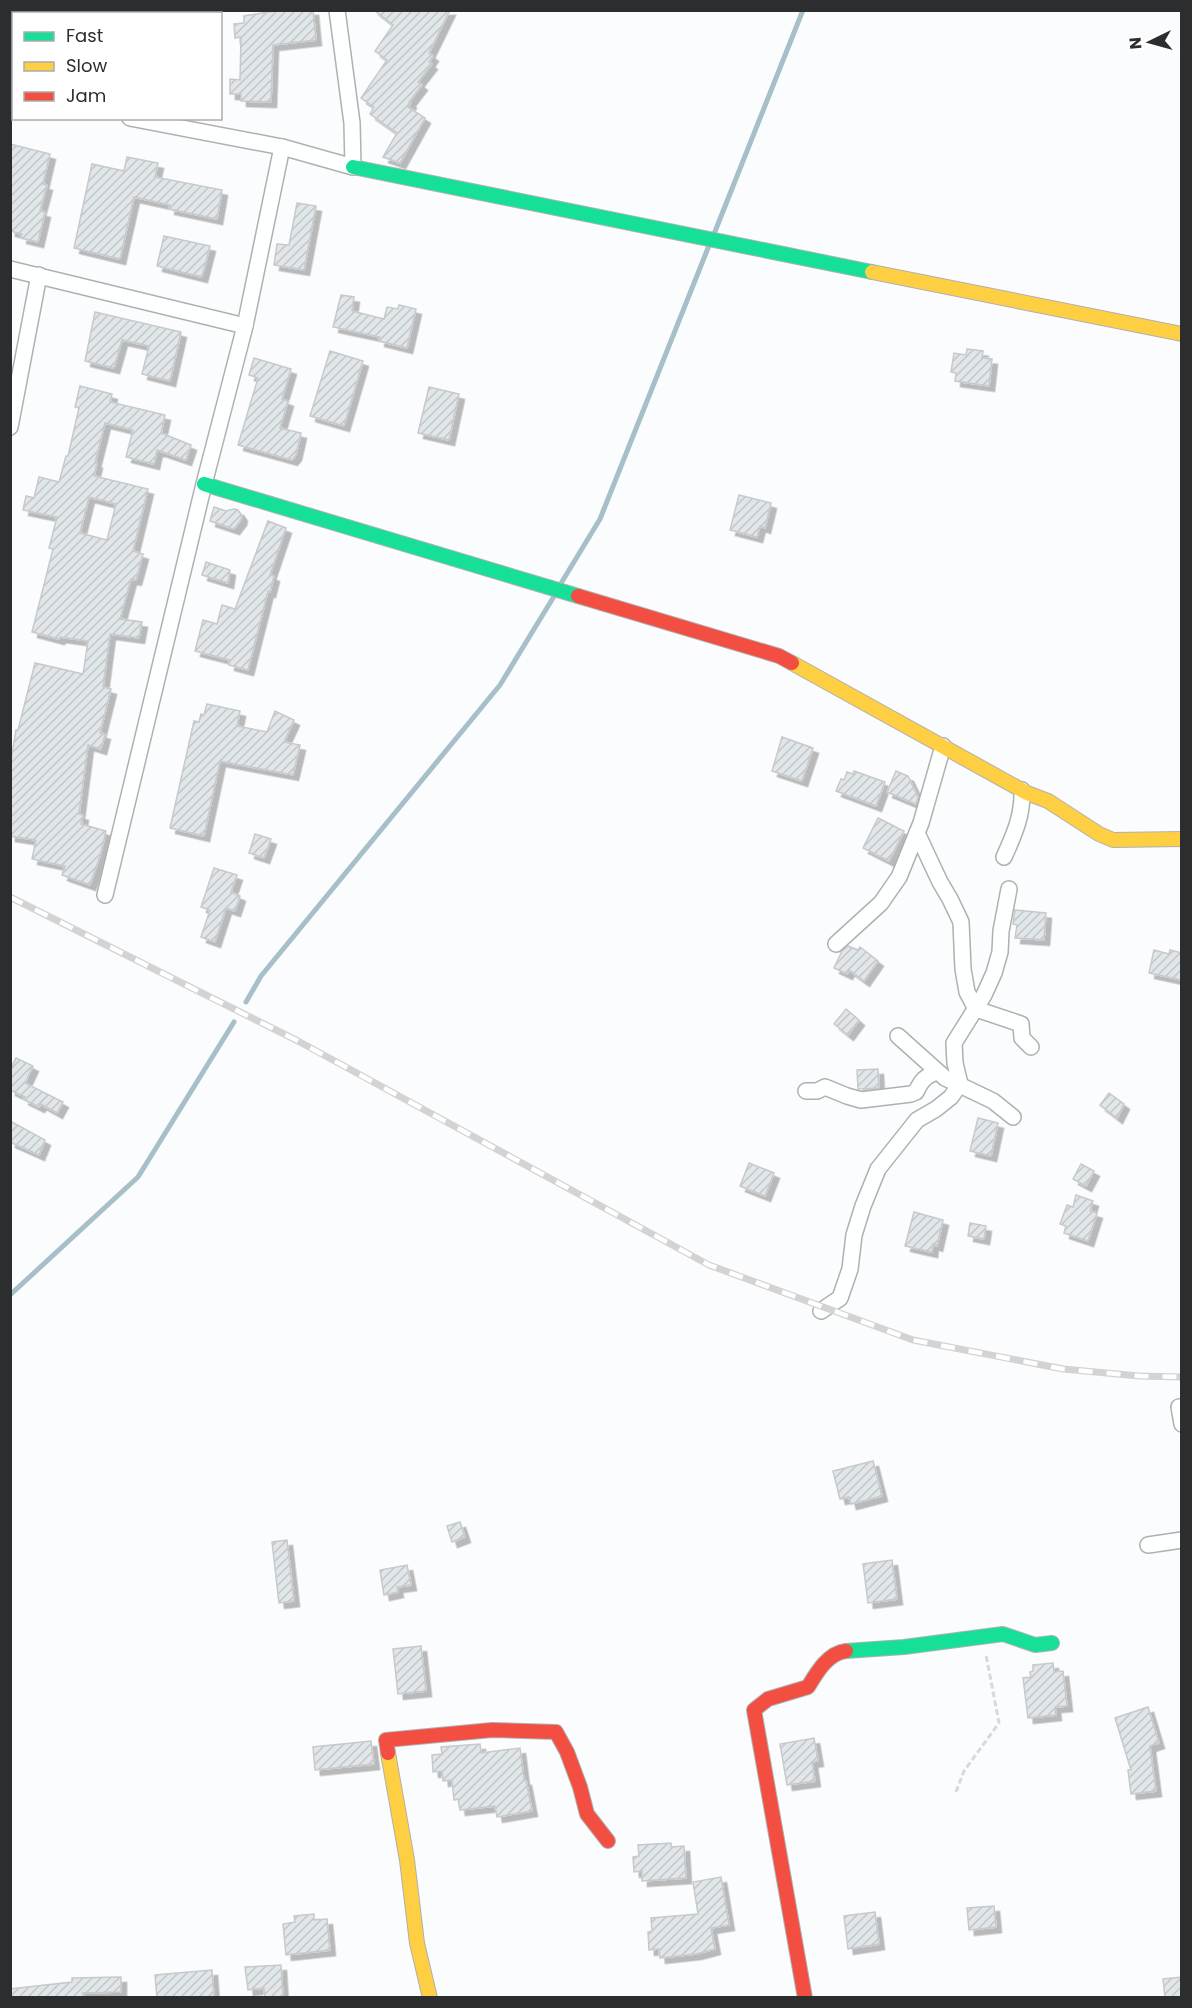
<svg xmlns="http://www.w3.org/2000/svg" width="1192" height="2008" viewBox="0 0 1192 2008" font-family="Poppins,sans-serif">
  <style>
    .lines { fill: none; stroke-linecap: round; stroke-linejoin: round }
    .stream { stroke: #a6bfc8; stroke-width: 5 }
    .building { fill: url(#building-hatch); stroke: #c8c9ca; stroke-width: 1.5; fill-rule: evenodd; filter: url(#shadow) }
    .street-casing { stroke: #afb0b1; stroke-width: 18 }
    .fast-casing { stroke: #afb0b1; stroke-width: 16 }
    .slow-casing { stroke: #afb0b1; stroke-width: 16 }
    .jam-casing { stroke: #afb0b1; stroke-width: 16 }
    .path { stroke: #d9d9da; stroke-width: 3; stroke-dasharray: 6 3; stroke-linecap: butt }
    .street { stroke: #feffff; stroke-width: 15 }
    .fast { stroke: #16e098; stroke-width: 14 }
    .slow { stroke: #ffcf43; stroke-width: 14 }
    .jam { stroke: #f24e42; stroke-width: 14 }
    .rail-casing { stroke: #d3d3d3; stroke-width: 7 }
    .rail { stroke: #fff; stroke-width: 4.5; stroke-dasharray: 14; stroke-linecap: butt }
  </style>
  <defs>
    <pattern id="building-hatch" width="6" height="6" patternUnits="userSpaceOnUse" patternTransform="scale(1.5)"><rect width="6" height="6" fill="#e1e6ea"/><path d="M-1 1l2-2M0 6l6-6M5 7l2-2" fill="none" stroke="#c1c6c9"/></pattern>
    <filter id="shadow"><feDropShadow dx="5.5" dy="5.5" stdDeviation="0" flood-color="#0004"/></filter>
  </defs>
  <rect width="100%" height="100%" fill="#fbfcfd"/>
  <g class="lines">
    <g class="stream">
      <polyline points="714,234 803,10"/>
      <polyline points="560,585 600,519 710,243"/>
      <polyline points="246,1002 261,976 500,685 556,593"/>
      <polyline points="10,1295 138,1177 234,1022"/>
    </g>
  </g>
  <g class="building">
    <polygon points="280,10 313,10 316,40 273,45 271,102 241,101 241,94 230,94 230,79 240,80 241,37 235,38 234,24 244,23 244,16"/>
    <polygon points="374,10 450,10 429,53 433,56 429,62 432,64 418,82 422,85 409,102 411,103 408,107 425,118 400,163 383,157 397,133 370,114 374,107 361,98 387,60 375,51 393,25"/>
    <polygon points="10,144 50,154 43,184 47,185 40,211 45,212 38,242 21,238 22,234 10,231"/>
    <polygon points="127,157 158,163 155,177 222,190 217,219 169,209 170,205 134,197 120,259 74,248 92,164 124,171"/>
    <polygon points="297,203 316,206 304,270 274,265 277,244 289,245"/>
    <polygon points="164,236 210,246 202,277 157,266"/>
    <polygon points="341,295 354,297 352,311 384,319 387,307 398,309 399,305 416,309 407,348 379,341 380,337 333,327"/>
    <polygon points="95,312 181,332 170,381 142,374 149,346 122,340 114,368 85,361"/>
    <polygon points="967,349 983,351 982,358 992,359 989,386 955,381 956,373 951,372 954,353 966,355"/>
    <polygon points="330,351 363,361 344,426 310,416"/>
    <polygon points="254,358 291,369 282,399 288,401 280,428 301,433 296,455 292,460 238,445 258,378 249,375"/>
    <path d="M80 386 112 394 110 402 165 415 161 433 191 445 186 460 157 450 154 464 126 457 133 430 105 423 95 463H97L94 476 148 489 133 551 143 554 136 580 131 579 120 619 142 622 139 638 110 634 103 687 111 689 100 733 105 734 101 749 88 745 79 814 83 815 81 824 106 831 100 856 90 885 62 875 65 866 32 859 36 840 10 836V766L16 730H18L35 663 83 674 88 641 60 637 59 639 32 632 53 549 49 548 57 517 23 510 26 496 34 498 39 477 59 482 66 456H68L79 408 75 407ZM89 497 116 504 107 540 80 533Z"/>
    <polygon points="429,387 459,394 449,440 418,433"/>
    <polygon points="739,495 771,503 765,528 760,526 757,537 730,530"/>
    <polygon points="214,507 226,511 234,509 238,510 242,516 241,520 234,529 210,521"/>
    <polygon points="268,521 286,528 270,575 274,576 270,592 268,591 248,670 229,665 230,660 195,651 203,620 217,624 222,605 235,609"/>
    <polygon points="206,562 230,570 228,583 202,575"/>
    <polygon points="207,704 240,711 237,726 267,732 275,711 294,720 284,742 300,745 293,775 220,761 204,836 170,828 194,721 199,722 201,714 204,715"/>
    <polygon points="782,737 813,748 802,781 772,771"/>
    <polygon points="854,771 885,782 876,806 836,791 841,779 844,780 847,772 853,774"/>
    <polygon points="896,771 908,776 918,797 916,804 887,792"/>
    <polygon points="878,818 904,831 889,861 863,848"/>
    <polygon points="255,834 271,839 264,858 249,853"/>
    <polygon points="214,868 237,875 231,892 240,896 235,911 226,908 215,942 201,937 210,910 201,907"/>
    <polygon points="1015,910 1046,913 1044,940 1015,938 1017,925 1013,924"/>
    <polygon points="848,946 858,950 860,947 878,961 864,981 849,970 847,974 834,968 842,951"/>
    <polygon points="1154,950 1169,954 1170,950 1182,953 1182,980 1149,973"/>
    <polygon points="846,1009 859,1020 848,1035 834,1024"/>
    <polygon points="16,1058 33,1066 25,1083 63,1102 57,1113 41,1104 39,1107 23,1099 25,1097 10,1090 10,1070"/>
    <polygon points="878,1069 879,1088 858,1089 857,1070"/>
    <polygon points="1109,1093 1124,1104 1117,1118 1100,1105"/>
    <polygon points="978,1118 998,1123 991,1156 970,1151"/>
    <polygon points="10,1121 45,1140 39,1155 10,1142"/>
    <polygon points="749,1163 774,1173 765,1196 740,1186"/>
    <polygon points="1081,1164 1094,1171 1086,1186 1073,1179"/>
    <polygon points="1076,1195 1093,1201 1090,1211 1097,1213 1088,1241 1064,1233 1066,1226 1060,1224 1067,1205 1073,1207"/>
    <polygon points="914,1212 943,1220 937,1246 933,1244 932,1252 905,1246"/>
    <polygon points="970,1223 986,1226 984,1239 968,1236"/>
    <polygon points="873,1461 882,1496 851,1504 849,1497 840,1499 833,1471"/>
    <polygon points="460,1522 465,1537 452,1542 447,1526"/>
    <polygon points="287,1540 294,1601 279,1603 272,1542"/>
    <polygon points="892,1560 897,1599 868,1603 863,1564"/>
    <polygon points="407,1565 411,1585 397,1587 398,1592 384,1595 380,1570"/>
    <polygon points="421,1646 426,1691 398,1694 393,1649"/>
    <polygon points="1053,1663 1054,1672 1063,1671 1067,1706 1055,1707 1056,1715 1028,1718 1023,1678 1031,1677 1030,1672 1033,1671 1033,1665"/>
    <polygon points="1148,1707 1159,1743 1150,1746 1156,1791 1131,1794 1128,1770 1131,1770 1115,1718"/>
    <polygon points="814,1738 818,1761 812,1762 815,1781 787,1785 780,1744"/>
    <polygon points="371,1741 374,1764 315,1770 313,1747"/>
    <polygon points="480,1744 481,1753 520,1748 524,1780 526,1780 532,1811 497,1817 495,1806 460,1810 458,1799 454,1800 452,1780 443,1781 442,1771 433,1772 432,1755 442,1754 441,1747"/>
    <polygon points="671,1843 671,1847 684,1846 686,1878 642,1881 642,1871 634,1872 633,1857 639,1856 638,1845"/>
    <polygon points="721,1877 729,1925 711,1928 715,1949 696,1954 660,1958 659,1949 649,1950 648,1932 652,1931 651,1918 698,1914 693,1882"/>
    <polygon points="994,1906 996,1927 969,1930 967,1908"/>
    <polygon points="875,1912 879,1944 848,1949 844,1916"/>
    <polygon points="314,1914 314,1920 327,1919 330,1950 286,1955 283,1924 295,1922 294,1916"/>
    <polygon points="281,1965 283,1998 265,1998 264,1988 248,1990 245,1967"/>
    <polygon points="212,1970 214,1998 157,1998 155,1975"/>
    <polygon points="121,1977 121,1992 83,1993 84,1998 10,1998 10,1989 72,1982 72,1978"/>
    <polygon points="1182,1977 1182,1998 1165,1998 1163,1979"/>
  </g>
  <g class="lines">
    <defs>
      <g id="street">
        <polyline points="204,10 204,14"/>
        <polyline points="10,95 14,96"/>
        <polyline points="130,118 282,147 353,167 352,123 337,10"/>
        <polyline points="10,269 245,326 204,484 105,895"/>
        <polyline points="245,326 282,147"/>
        <polyline points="10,427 39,275"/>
        <polyline points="917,833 940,882 950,899 961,922 963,969 967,992 976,1009 1021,1024 1022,1038 1031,1047"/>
        <path d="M1004 857C1014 835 1023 815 1022 790"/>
        <polyline points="836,944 881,903 899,877 921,823 943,746"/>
        <polyline points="898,1036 945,1078 993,1101 1013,1117"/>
        <path d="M806 1091H817L825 1087 847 1096 861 1100 911 1094 916 1092C921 1081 925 1076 937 1072"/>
        <polyline points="821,1311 840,1298 850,1269 854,1235 863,1206 878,1169 917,1120 936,1109 951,1097 960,1084 955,1063 954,1043 984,995 994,973 1000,952 1001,931 1009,889"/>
        <polyline points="1179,1407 1182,1424"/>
        <polyline points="1148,1545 1182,1540"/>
      </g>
      <g id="fast">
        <polyline points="353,167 872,272"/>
        <polyline points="204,484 578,596"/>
        <polyline points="846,1651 904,1647 1003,1634 1035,1645 1052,1643"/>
      </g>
      <g id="slow">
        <polyline points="872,272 1182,334"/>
        <polyline points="792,663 1027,793 1048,801 1099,834 1113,840 1182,839"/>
        <polyline points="388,1753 407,1860 417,1943 430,1998"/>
      </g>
      <g id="jam">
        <polyline points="578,596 779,656 792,663"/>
        <polyline points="388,1753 386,1740 492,1730 556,1732 567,1752 580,1787 587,1814 608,1841"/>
        <path d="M805 1998 754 1710 768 1699 808 1687C817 1672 828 1653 846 1651"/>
      </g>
    </defs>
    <use href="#street" class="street-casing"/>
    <use href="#fast" class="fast-casing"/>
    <use href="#slow" class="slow-casing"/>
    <use href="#jam" class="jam-casing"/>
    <polyline class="path" points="956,1792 964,1771 999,1723 986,1655"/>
    <use href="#street" class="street"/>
    <use href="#fast" class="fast"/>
    <use href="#slow" class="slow"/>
    <use href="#jam" class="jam"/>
    <defs>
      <polyline id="rail" points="10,897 298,1041 709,1265 913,1340 1063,1369 1139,1376 1182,1377"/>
    </defs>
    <use href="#rail" class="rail-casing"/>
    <use href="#rail" class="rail"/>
  </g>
  <rect width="1192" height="2008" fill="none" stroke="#2b2d2f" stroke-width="24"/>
  <rect x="12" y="12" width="210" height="108" fill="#ffffff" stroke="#aaabac" stroke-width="1.5"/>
  <rect x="24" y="32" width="30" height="9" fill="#16e098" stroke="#aaabac" stroke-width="1.5"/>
  <text x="66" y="42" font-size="18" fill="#2b2d2f">Fast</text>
  <rect x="24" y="62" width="30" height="9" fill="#ffcf43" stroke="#aaabac" stroke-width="1.5"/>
  <text x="66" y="72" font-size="18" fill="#2b2d2f">Slow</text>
  <rect x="24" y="92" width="30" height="9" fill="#f24e42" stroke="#aaabac" stroke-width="1.5"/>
  <text x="66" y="102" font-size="18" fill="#2b2d2f">Jam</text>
  <g transform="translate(1150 42) rotate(265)" stroke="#ffffff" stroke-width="4.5" paint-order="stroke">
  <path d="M0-4.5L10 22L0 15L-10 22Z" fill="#2b2d2f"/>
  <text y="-9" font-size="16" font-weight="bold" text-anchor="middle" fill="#2b2d2f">N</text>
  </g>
</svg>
